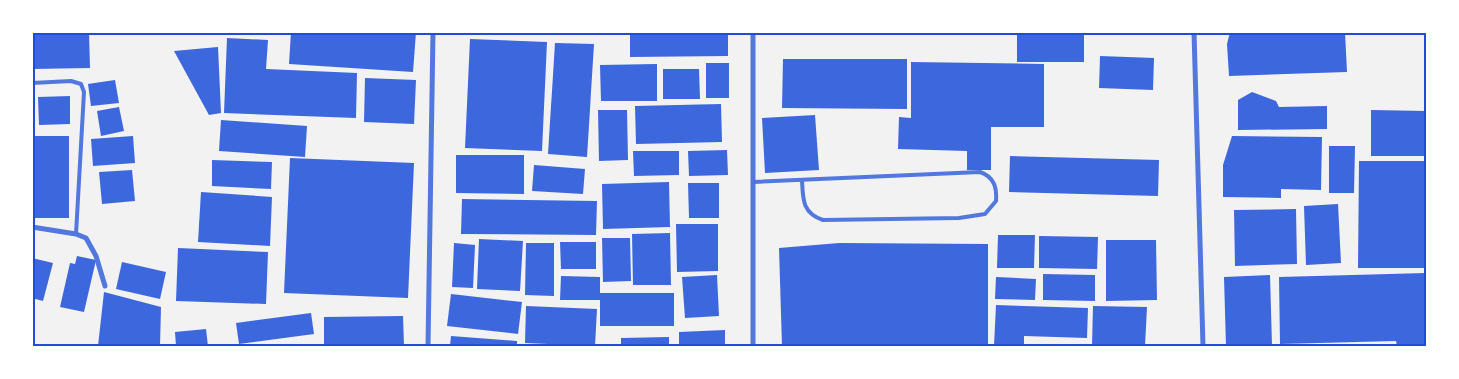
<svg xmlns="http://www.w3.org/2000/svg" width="1459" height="379" viewBox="0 0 1459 379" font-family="Figtree,sans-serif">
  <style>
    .building { fill: #3d67dc }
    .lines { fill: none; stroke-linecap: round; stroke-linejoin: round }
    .service { stroke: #5277de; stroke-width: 4 }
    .minor { stroke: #5277de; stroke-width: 5 }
    .neatline { fill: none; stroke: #1d4ed8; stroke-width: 2 }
  </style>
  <rect width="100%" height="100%" fill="#f2f2f2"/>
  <g class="building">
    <polygon points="32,32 89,32 90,68 32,69"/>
    <polygon points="291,32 416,32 413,72 289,64"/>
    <polygon points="630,32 728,32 728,56 630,57"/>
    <rect x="1017" y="32" width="67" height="30"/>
    <rect x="1093" y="32" width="63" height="3"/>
    <polygon points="1230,32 1345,32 1347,72 1229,76 1227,44"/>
    <polygon points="227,38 268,40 266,69 357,73 356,118 224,113"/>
    <polygon points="470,39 547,42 542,151 465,148"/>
    <polygon points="555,43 594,44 587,157 548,154"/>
    <polygon points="218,47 221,113 209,115 174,51"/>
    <polygon points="1100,56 1154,58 1153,90 1099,88"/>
    <polygon points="783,59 907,59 907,109 782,108"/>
    <polygon points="911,62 1044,64 1044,127 991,127 991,170 967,170 967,151 898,149 899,117 911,118"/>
    <rect x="706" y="63" width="23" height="35"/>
    <polygon points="657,64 657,101 601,101 600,65"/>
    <polygon points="663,69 699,69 700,99 663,99"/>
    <polygon points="365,78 416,80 414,124 364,122"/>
    <polygon points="115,80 119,103 91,106 88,84"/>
    <polygon points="1252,92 1276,101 1279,107 1327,106 1327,129 1238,130 1238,100"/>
    <polygon points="70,96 70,124 39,125 38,97"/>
    <polygon points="721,104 722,142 636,144 635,106"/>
    <polygon points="119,107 124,131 101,136 97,111"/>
    <polygon points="598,110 627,110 628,160 599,161"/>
    <polygon points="1371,110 1426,111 1426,156 1371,156"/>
    <polygon points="815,115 819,170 765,173 762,118"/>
    <polygon points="221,120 307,126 305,157 219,151"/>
    <rect x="32" y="136" width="37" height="82"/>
    <polygon points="133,136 135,163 93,166 91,139"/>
    <polygon points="1232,136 1322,137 1321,190 1281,189 1281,198 1223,197 1223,165"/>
    <polygon points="1329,146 1355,146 1354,193 1329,193"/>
    <polygon points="727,150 728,175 689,176 688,151"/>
    <polygon points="633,151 679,151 679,175 634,176"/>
    <polygon points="456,155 524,155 524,194 456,193"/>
    <polygon points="1010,156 1159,160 1158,196 1009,192"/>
    <polygon points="290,158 414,163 408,298 284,293"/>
    <polygon points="212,160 272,162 271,189 212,186"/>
    <polygon points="1359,161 1426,161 1426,268 1358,268"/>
    <polygon points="534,165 585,169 583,194 532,191"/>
    <polygon points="132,170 135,201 102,204 99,172"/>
    <polygon points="669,182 670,227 603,229 602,184"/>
    <polygon points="688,183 719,183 719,218 689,218"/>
    <polygon points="201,192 272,197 270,246 198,242"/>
    <polygon points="462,199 597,201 596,235 461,234"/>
    <polygon points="1338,204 1341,263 1306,265 1304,206"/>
    <polygon points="1296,209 1297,264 1235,266 1234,210"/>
    <polygon points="676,224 718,224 718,271 677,272"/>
    <polygon points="670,233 671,285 633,285 632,234"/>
    <polygon points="998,235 1035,235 1034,268 997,268"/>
    <polygon points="1039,236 1098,237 1097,269 1039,268"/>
    <polygon points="602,238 630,238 631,281 603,282"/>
    <polygon points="479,239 523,241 520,291 477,289"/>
    <polygon points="1106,240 1156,240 1157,300 1106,301"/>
    <polygon points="560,242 596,242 596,269 561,269"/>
    <polygon points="454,243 475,245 473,288 452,287"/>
    <polygon points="526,243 554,243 554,296 525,295"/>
    <polygon points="839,243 988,244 988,346 782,346 779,248"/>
    <polygon points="178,248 268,252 266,304 176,301"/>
    <polygon points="77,256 96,260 84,312 60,307 70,263 75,264"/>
    <polygon points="32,258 53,263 43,301 32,298"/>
    <polygon points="122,262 166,272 160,299 116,289"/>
    <polygon points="1426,273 1426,346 1397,346 1396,341 1280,344 1279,277"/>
    <polygon points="1043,274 1095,275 1095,301 1043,300"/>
    <polygon points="717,275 719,316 685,318 682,277"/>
    <polygon points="1270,275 1272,346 1226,346 1224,277"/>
    <polygon points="561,276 600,277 600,293 674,293 674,326 600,326 600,300 560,300"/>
    <polygon points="996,277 1036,279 1035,300 995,299"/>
    <polygon points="104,292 161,307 160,346 98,346"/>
    <polygon points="451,294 522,302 518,334 447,326"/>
    <polygon points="996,305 1088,308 1087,338 1024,336 1024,346 994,346"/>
    <polygon points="526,306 597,309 595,346 525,343"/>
    <polygon points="1093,306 1147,307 1145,346 1092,346"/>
    <polygon points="311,313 314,334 239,344 236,323"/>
    <polygon points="403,316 404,346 324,346 324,317"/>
    <polygon points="206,329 208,346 176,346 175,332"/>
    <polygon points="725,330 725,346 679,346 679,332"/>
    <polygon points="451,336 517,341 517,346 450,346"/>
    <polygon points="669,337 669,346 621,346 621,338"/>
  </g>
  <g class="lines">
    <g class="service">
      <polyline points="32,83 71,81 81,84 84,92 76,234"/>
      <path d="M753 182 980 172C994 177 997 187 996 201L985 214 959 218 823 220C802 213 803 199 802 180"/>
    </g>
    <g class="minor">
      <polyline points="1194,32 1203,346"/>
      <polyline points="32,227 76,234 86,238 96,256 105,286"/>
      <polyline points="428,346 433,32"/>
      <polyline points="753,346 753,32"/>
    </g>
  </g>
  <rect width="1459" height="379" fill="none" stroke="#ffffff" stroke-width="68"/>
  <rect x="34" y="34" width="1391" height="311" class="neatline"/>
</svg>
